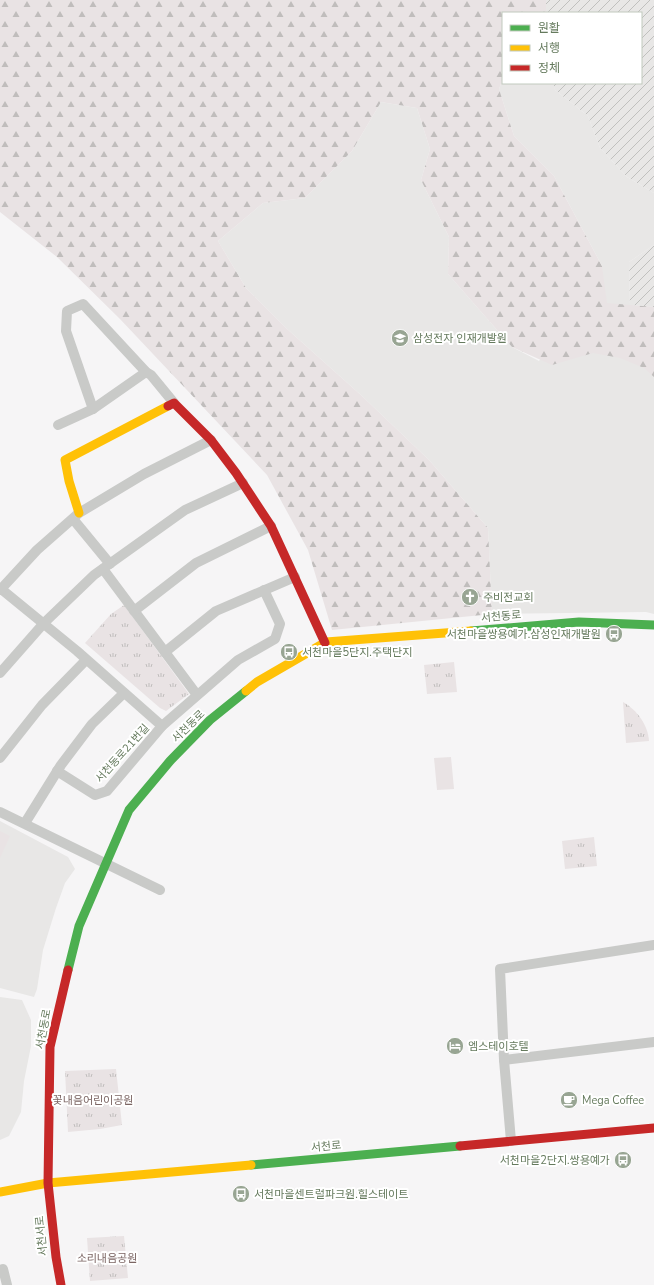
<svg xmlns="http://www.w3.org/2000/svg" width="654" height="1285" viewBox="0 0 654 1285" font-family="'Nunito Sans','Noto Sans KR',sans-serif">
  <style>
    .built { fill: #e8e7e6 }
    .industrial { fill: url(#industrial-furrows) }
    .forest { fill: url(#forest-firs) }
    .park { fill: url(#park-tufts) }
    .pitch { fill: #e9e3e4 }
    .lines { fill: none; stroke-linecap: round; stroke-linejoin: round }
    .street { stroke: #c9cac8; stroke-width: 10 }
    .fast { stroke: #4caf50; stroke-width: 9 }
    .slow { stroke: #ffc107; stroke-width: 9 }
    .jam { stroke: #c62828; stroke-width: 9 }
    .labels { text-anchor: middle; stroke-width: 4; stroke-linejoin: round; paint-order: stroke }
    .poi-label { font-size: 11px; fill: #657a5d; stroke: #fff; text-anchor: start }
    .street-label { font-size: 11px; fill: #657a5d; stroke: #fff }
    .park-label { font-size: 11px; fill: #7c6664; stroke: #fff }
  </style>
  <defs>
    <pattern id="industrial-furrows" width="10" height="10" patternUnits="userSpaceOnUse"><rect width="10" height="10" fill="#e8e7e6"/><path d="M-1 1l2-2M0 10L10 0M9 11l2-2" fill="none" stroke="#c0c0be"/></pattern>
    <pattern id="forest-firs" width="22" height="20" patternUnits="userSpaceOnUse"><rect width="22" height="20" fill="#e9e3e4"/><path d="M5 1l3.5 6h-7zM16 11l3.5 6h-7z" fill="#c0bdbc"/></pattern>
    <pattern id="park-tufts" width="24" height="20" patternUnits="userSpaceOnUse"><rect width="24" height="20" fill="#e9e3e4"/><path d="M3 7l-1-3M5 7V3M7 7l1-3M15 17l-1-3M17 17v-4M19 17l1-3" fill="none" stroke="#c0bdbc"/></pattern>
  </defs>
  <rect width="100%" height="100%" fill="#f6f5f6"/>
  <g class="built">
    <polygon points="503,78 503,83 554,83 555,90 588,116 600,148 627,177 654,193 654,245 629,262 630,305 654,307 654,614 646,612 492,614 488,528 429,460 362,396 286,328 246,288 218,241 263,203 305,198 352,151 381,102 417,108 430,149 421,180 449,237 448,274 512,347 539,361 602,266 554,176 514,136 499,89"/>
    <polygon points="0,821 68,857 75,869 65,883 56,908 43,950 37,989 34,997 0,988"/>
    <polygon points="0,997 22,1000 31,1020 31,1046 24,1081 21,1112 9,1136 0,1140"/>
  </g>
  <g class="industrial">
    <polygon points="546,0 654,0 654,193 627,177 600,148 588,116 555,90 553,83 641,83 641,13 546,13"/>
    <polygon points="654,245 654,307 630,305 629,262"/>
  </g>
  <polygon class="forest" points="0,0 546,0 546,13 503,13 503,78 499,89 514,136 554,176 602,266 607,303 654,307 654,377 644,368 620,358 593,353 552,365 512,347 448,274 449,237 421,180 430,149 417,108 381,102 352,151 305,198 263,203 218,241 246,288 286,328 362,396 429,460 488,528 492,614 332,630 308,550 267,475 120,319 57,257 0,212"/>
  <g class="park">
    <polygon points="124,605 189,694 166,711 160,708 85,643 111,614"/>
    <polygon points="454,662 457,692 427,694 424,665"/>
    <path d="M623 702C637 710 648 725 649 741L626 743Z"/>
    <polygon points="594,837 597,866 565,869 562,841"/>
    <polygon points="116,1069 122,1125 100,1129 68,1132 65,1071"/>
    <polygon points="124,1236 128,1278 90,1281 87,1238"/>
  </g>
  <g class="pitch">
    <polygon points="451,757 454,789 437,790 434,758"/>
    <polygon points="0,831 10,836 0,858"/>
  </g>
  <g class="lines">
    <g class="street">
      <polyline points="93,409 66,331 67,311 83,304 146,372 151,375 174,403"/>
      <polyline points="58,425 93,409 146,372"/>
      <polyline points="73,519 110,564"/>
      <polyline points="103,569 197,695"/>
      <polyline points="0,588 77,651 162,726"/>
      <polyline points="0,590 37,550 79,513 144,474 211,440"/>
      <polyline points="134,611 196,563 271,526"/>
      <polyline points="165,652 216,611 295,577"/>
      <polyline points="0,673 44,623 94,575 185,510 243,483"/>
      <polyline points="0,758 42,705 86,660"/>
      <polyline points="57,771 95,795 107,791 162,726 238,660 275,639 280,624 264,590"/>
      <polyline points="0,812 160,890"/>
      <polyline points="25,823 61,765 92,724 124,693"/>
      <polyline points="654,945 500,969 504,1060 654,1042"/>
      <polyline points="504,1060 511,1141"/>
      <polyline points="0,1270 3,1269 7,1285"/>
    </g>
    <g class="fast">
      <polyline points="471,631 579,622 654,625"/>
      <polyline points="68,970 79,926 129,810 170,761 210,720 246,691"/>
      <polyline points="251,1165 460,1146"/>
    </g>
    <g class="slow">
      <polyline points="79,513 69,481 65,460 168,406"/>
      <polyline points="246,691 257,682 326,642 471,631"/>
      <polyline points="0,1192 48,1183 251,1165"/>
    </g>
    <g class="jam">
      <polyline points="168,406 174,403 211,440 236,473 271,526 325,643"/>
      <polyline points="460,1146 654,1128"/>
      <polyline points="61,1285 56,1257 48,1183 50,1047 68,970"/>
    </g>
  </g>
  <defs>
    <symbol id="school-disc" viewBox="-11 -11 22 22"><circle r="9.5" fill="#98a593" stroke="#fff"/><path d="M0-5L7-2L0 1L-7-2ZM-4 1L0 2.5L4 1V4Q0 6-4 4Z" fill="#fff"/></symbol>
    <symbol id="church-disc" viewBox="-11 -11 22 22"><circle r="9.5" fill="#98a593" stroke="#fff"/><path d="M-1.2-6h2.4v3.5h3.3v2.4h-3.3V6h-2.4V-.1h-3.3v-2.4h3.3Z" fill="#fff"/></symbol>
    <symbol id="bus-disc" viewBox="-11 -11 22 22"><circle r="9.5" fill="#98a593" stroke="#fff"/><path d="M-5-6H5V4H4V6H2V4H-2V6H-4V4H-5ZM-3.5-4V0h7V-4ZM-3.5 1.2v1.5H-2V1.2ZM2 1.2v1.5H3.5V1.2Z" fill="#fff"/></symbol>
    <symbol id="hotel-disc" viewBox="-11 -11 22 22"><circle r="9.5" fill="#98a593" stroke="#fff"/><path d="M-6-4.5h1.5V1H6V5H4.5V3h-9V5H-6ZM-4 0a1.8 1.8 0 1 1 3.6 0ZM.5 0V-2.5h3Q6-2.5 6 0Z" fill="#fff"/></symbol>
    <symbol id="cafe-disc" viewBox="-11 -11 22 22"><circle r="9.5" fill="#98a593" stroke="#fff"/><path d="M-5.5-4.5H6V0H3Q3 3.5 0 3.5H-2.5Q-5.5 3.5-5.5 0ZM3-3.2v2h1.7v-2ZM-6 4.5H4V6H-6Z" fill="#fff"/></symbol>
  </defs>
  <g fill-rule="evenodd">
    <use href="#school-disc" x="390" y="328" width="20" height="20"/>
    <use href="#church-disc" x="460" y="587" width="20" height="20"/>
    <use href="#bus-disc" x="604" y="624" width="20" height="20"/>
    <use href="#bus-disc" x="279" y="642" width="20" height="20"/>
    <use href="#hotel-disc" x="445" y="1036" width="20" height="20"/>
    <use href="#cafe-disc" x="559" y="1090" width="20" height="20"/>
    <use href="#bus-disc" x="613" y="1150" width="20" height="20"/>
    <use href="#bus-disc" x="231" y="1184" width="20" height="20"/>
  </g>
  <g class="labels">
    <g class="poi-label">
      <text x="413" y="342">삼성전자 인재개발원</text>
      <text x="483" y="601">주비전교회</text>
      <text x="601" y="638" text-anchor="end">서천마을쌍용예가.삼성인재개발원</text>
      <text x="302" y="656">서천마을5단지.주택단지</text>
      <text x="468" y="1050">엠스테이호텔</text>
      <text x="582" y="1104">Mega Coffee</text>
      <text x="610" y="1164" text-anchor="end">서천마을2단지.쌍용예가</text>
      <text x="254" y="1198">서천마을센트럴파크원.힐스테이트</text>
    </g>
    <g class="street-label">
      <text transform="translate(501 616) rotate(-5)" y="4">서천동로</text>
      <text transform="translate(188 726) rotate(-44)" y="4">서천동로</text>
      <text transform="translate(122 753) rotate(-48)" y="4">서천동로21번길</text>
      <text transform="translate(43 1029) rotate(-79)" y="4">서천동로</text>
      <text transform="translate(326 1146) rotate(-5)" y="4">서천로</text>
      <text transform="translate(41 1236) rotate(-96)" y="4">서천서로</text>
    </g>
    <g class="park-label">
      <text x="93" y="1104">꽃내음어린이공원</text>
      <text x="107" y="1262">소리내음공원</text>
    </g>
  </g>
  <rect x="502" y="12" width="140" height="72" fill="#ffffff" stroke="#c1cabe"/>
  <rect x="510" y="25" width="20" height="6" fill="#4caf50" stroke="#c1cabe"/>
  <text x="538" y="32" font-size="12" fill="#657a5d">원활</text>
  <rect x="510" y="45" width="20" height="6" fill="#ffc107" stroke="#c1cabe"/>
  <text x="538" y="52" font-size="12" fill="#657a5d">서행</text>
  <rect x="510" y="65" width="20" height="6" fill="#c62828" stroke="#c1cabe"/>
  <text x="538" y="72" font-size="12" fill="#657a5d">정체</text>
</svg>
